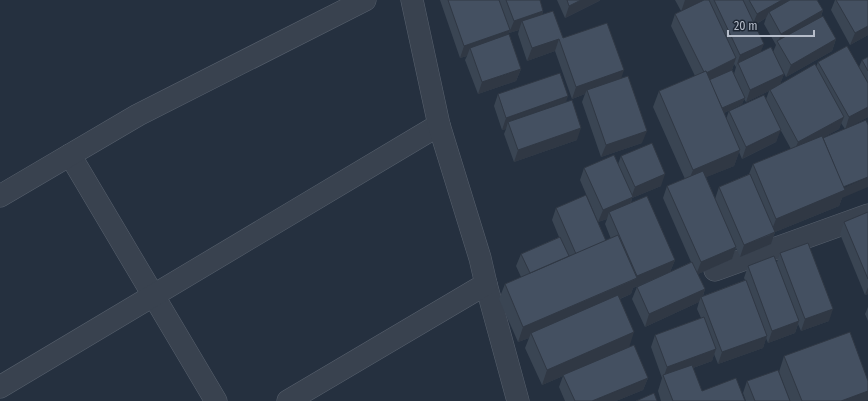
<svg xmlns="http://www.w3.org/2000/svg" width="868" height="401" viewBox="0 0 868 401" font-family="'Fira Sans Condensed',sans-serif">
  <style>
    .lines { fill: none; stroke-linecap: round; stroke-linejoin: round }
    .minor-casing { stroke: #57606d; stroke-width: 23 }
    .minor { stroke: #39424f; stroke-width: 22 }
    .wall { fill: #3a4553; fill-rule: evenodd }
    .shaded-wall { fill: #303844 }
    .building { fill: #445061; stroke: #303844 }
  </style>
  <rect width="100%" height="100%" fill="#25303f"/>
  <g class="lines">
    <defs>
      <g id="minor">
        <polyline points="70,155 216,401"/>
        <polyline points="0,196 138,115 365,0"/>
        <polyline points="715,270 868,215"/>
        <polyline points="486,284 518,401"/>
        <polyline points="0,387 439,125"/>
        <polyline points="288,401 486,284 480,258 439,125 412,0"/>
      </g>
    </defs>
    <use href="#minor" class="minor-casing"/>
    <use href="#minor" class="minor"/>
  </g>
  <g class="wall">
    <polygon points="440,0 540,0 543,11 542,15 563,38 621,79 642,143 601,157 582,102 585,94 572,99 555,51 527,61 518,34 519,30 509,33 509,32 508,34 521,69 516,81 478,94 465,60 467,56 460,58"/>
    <polygon points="557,0 600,0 599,1 565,18"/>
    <path d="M675 0H709V1V0H817L823 10 821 17 836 39 832 51 786 77 777 60 784 74 780 84 816 67 818 62 859 67 862 60 868 57V117L847 128 842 198 839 206 775 232 771 244 740 257 736 248 732 259 698 274 705 289 703 296 745 280 744 278 748 266 777 262 780 253 829 321 801 331 798 324 795 333 768 343 766 338 763 348 718 364 714 354 712 361 693 368 702 391 745 401H661L658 391 662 378 651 347 655 335 701 318 697 309 699 302 645 327 632 299 637 287 655 279 633 288 631 294 620 299 629 347 648 378 643 390 616 401H565L559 387 563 376 542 385 525 348 529 338 518 342 499 299 505 284 521 277 516 266 521 254 559 237 552 220 556 208 606 241 611 239 605 224 607 219 598 222 580 180 584 168 618 164 621 156 661 186 632 198 631 203 675 260 670 272 691 262 663 198 667 186 685 179 653 107 659 91 695 76 671 26 675 14 681 11ZM766 18 764 24 776 45 773 52H761L755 25ZM734 64 736 67 734 74 732 70ZM769 91 766 99 729 111 726 119 724 113 742 104 744 99 746 102ZM841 123 845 129 823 138H822L839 129ZM780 129 791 149 753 164 749 174 719 187 715 199 706 177 734 166 739 152 742 159 776 142Z"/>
    <polygon points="835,0 868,0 868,35 850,45 831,10"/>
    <polygon points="498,94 567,102 577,140 514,162 504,134 506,129 502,130 494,106"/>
    <polygon points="868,212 868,294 865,295 840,234 844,222"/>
    <polygon points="868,307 868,321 865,314"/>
    <polygon points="784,356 868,398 867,401 790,401 779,372"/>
    <polygon points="747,381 790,401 746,401 743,393"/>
  </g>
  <g class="shaded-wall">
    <polygon points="581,0 600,0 599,1 565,18 569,6"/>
    <polygon points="685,0 707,0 681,12"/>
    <polygon points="782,0 793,0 769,12 766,18 752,26 757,14"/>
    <polygon points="823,10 819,22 778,42 781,34"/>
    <polygon points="543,11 539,23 522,21 519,30 509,33 514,21"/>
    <polygon points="868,26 868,35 850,45 855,33"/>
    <polygon points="510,30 505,43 470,48 467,56 460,58 464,46"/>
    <polygon points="559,39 555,51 527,61 532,48"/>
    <polygon points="836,39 832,51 786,77 791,65"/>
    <polygon points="764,44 759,56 738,63 736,67 740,55"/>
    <polygon points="736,58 732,70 708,82 704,74"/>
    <polygon points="521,69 516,81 478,94 482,82"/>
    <polygon points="624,70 620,82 587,90 585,94 572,99 576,87"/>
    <polygon points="784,74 779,87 770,90 769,91 746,102 750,90"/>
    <polygon points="568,96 564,108 508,122 506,129 502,130 506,118"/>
    <polygon points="745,98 742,104 718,116 721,109"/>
    <polygon points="868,107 868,117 845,130 849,117"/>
    <polygon points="844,117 839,129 793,154 798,142"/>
    <polygon points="581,128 577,140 514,162 518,150"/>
    <polygon points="781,130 776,142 742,159 746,147"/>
    <polygon points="647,131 642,143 601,157 606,145"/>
    <polygon points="740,150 734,166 687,185 693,170"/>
    <polygon points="665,174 661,186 632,198 628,209 609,212 607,219 598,222 603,210 631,198 635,187"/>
    <polygon points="868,177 868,187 842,198 839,206 775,232 771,244 740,257 744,245 770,235 776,219 843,188"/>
    <polygon points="736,247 732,259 696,275 701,262"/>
    <polygon points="675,260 670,272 633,288 631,294 532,336 531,333 529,338 518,342 523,327 636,279 637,276"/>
    <polygon points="868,287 868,294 865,295"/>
    <polygon points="705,289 702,298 701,297 699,302 645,327 649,314"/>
    <polygon points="833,309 829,321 801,331 805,319"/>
    <polygon points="799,321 795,333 768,343 772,331"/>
    <polygon points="634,332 629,348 563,375 563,376 542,385 547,370"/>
    <polygon points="767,336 763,348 718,364 722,352"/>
    <polygon points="716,349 712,361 665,378 664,376 667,367"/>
    <polygon points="648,378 643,390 616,401 592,401"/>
    <polygon points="868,391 868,398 867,401 841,401"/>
  </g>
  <g class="building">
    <polygon points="448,0 499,0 510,30 464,46"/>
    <polygon points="506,0 540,0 543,11 514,21"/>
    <polygon points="567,0 581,0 569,6"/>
    <polygon points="704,0 709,0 736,58 706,73 706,71 704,72 675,14"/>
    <polygon points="714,0 743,0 764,44 740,55"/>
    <polygon points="749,0 782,0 757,14"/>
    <polygon points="790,0 817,0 823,10 781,34 769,12"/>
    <polygon points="836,0 868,0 868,26 855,33"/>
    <polygon points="553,11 563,38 607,23 624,70 576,87 559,39 532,48 522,21"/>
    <polygon points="823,16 836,39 791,65 777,41"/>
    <polygon points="509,34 521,69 482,82 470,48"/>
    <polygon points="847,46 868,83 868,107 849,117 818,62"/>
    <polygon points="771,47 784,74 750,90 738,63"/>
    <polygon points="868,57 868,71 862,60"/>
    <polygon points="815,64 844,117 798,142 770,90"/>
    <polygon points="732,70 745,98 722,108 709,80"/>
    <polygon points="706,71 740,150 693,170 659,91"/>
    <polygon points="560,73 568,96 506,118 498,94"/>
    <polygon points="628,76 647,131 606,145 587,90"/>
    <polygon points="764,95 781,130 746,147 729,111"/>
    <polygon points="572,100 581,128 518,150 508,122"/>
    <polygon points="866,120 868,125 868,177 843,187 823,138"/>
    <polygon points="822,136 845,190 776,219 753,164"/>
    <polygon points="652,143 665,174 635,187 621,156"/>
    <polygon points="614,155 633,197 603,210 584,168"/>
    <polygon points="703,171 736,247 701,262 667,186"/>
    <polygon points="750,174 775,232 744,245 719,187"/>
    <polygon points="586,195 606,241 576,254 556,208"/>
    <polygon points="647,196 675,260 637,276 609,212"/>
    <polygon points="868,212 868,279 844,222"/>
    <polygon points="618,235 637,278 523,327 505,284"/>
    <polygon points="560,237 569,256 530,273 521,254"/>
    <polygon points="808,243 833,309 805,319 780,253"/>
    <polygon points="774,256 799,321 772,331 748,266"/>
    <polygon points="692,262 705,289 649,314 637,287"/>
    <polygon points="746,280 767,336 722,352 701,297"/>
    <polygon points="618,295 634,332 547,370 531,333"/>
    <polygon points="704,317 716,349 667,367 655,335"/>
    <polygon points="850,332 868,381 868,391 841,401 802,401 784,356"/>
    <polygon points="634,345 648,378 592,401 575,401 563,375"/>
    <polygon points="692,365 702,391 736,378 745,401 673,401 663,375"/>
    <polygon points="778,370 790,401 755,401 747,381"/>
    <polygon points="654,393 657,401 636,401"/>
  </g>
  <path d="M728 30v6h86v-6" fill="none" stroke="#b6bdca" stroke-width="2"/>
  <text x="734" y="30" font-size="12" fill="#b6bdca" stroke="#1e2734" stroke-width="3" paint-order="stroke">20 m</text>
</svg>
